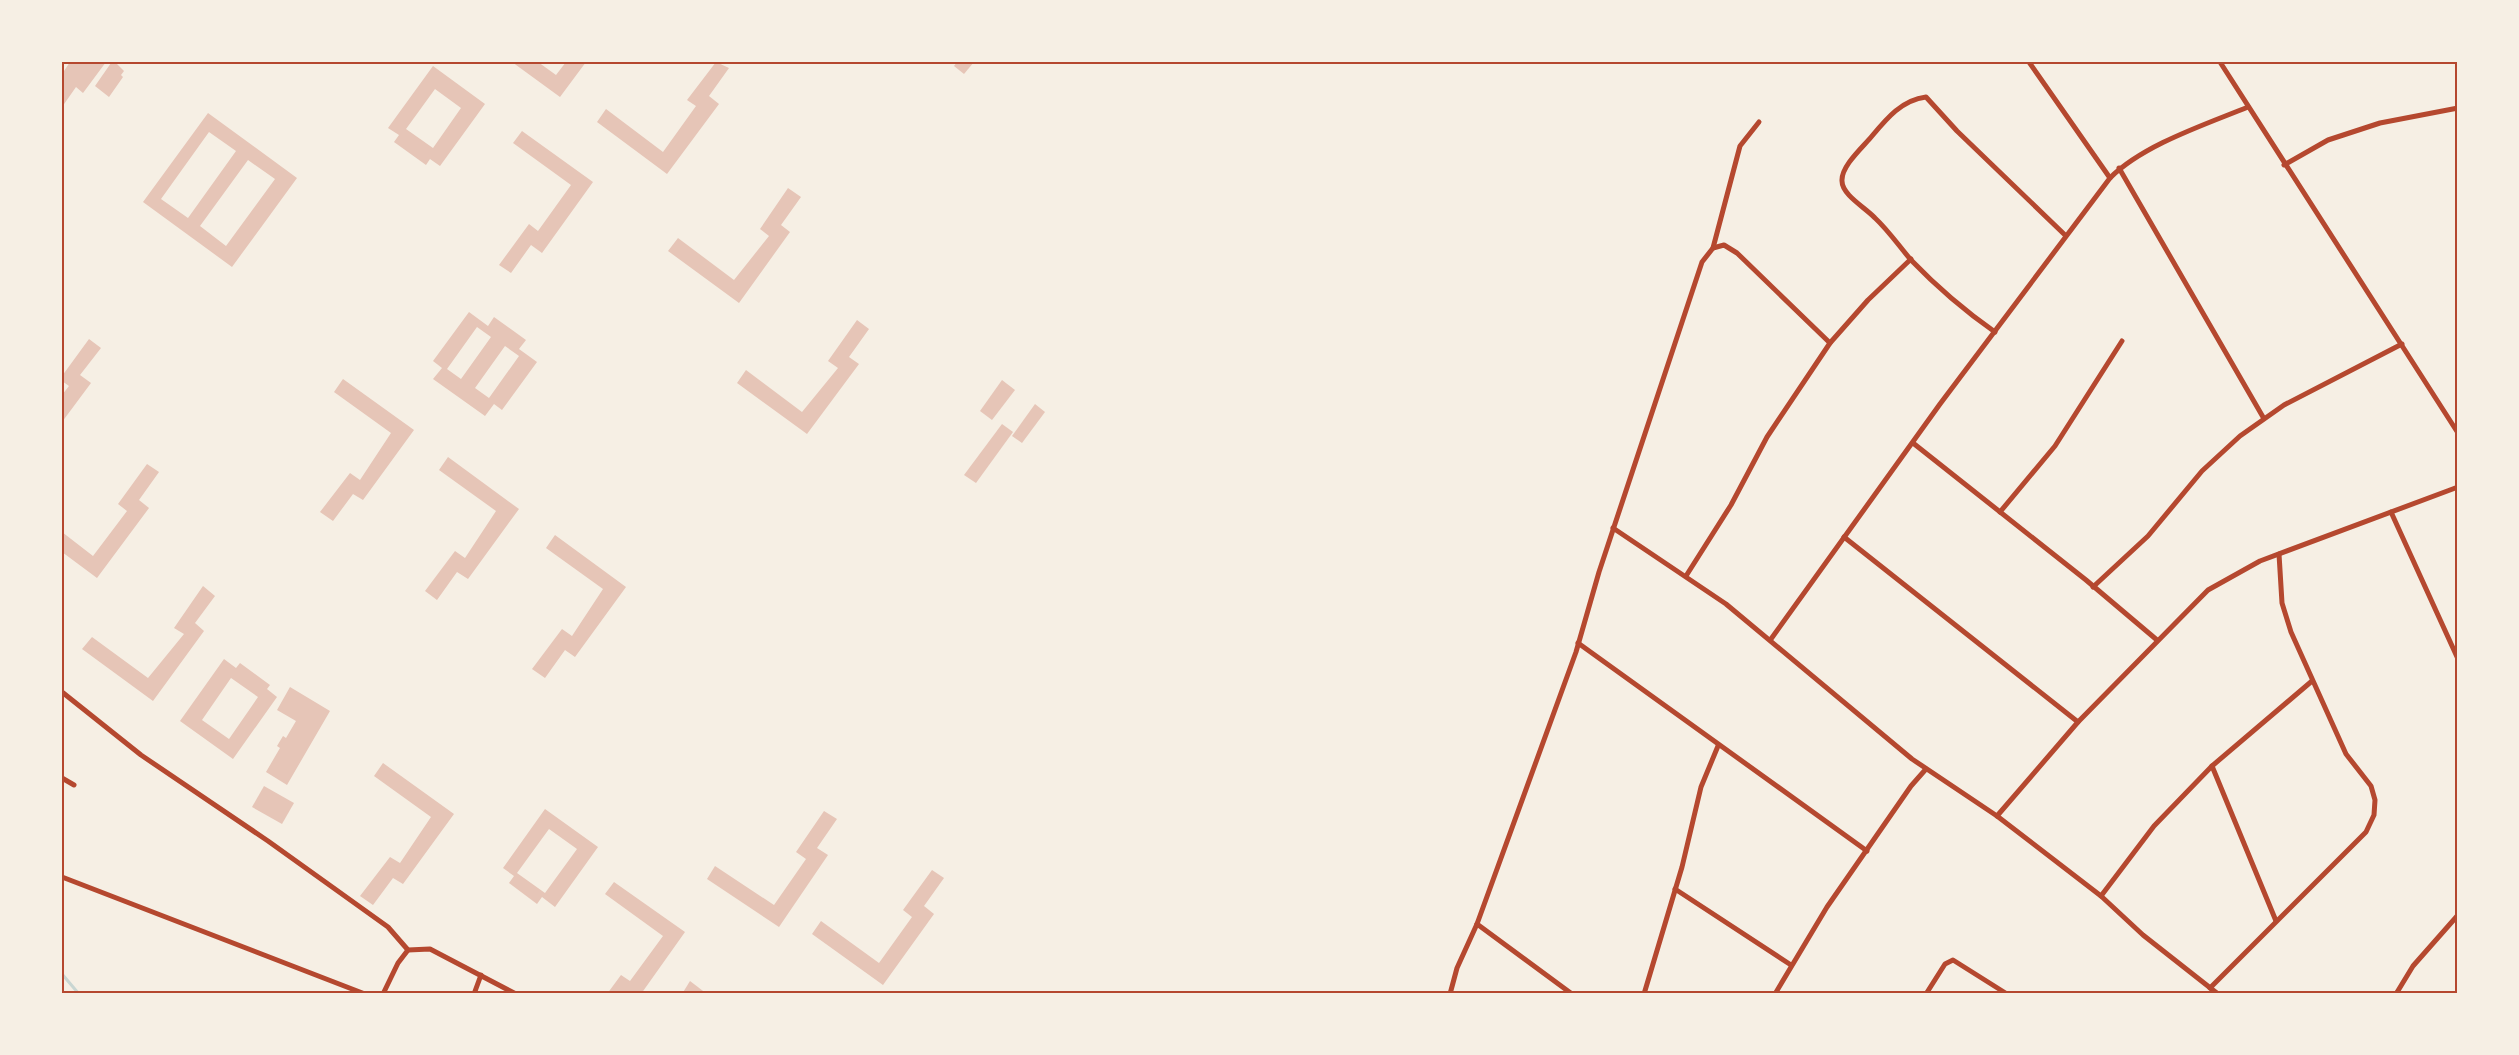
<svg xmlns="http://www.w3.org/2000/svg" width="2519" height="1055" viewBox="0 0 2519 1055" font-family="'Nunito Sans',sans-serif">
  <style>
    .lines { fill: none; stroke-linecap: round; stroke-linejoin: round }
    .stream { stroke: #c9d6d2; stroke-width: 3 }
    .building { fill: #e6c5b7; fill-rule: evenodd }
    .minor { stroke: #b5482f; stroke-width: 5 }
    .neatline { fill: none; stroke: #b5482f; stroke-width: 2 }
  </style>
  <rect width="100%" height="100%" fill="#f6efe4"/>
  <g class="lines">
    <polyline class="stream" points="62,974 79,994"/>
  </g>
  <g class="building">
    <polygon points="70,62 106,62 83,93 76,87 62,107 62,74"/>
    <polygon points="512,62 538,62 556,75 566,62 586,62 560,97"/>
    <polygon points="716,62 729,68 709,96 719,104 667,174 597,122 606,109 663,152 696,106 687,100"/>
    <polygon points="957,62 974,62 964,74 954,66"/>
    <polygon points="111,63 116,63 124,71 121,75 123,77 109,97 95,86"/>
    <path d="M433 66 485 104 440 166 430 159 426 165 394 142 399 135 388 128ZM435 89 461 108 433 148 406 129Z"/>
    <path d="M208 113 297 178 232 267 143 202ZM209 132 236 151 188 218 161 199ZM248 160 275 179 226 246 200 226Z"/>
    <polygon points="522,131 593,182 542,253 531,245 511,273 499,265 529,224 538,231 571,185 513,143"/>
    <polygon points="788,188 801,197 781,225 790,232 739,303 668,251 678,238 734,280 769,236 760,229"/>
    <path d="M469 312 488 326 494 317 526 340 519 349 537 362 502 410 494 404 485 416 433 379 442 368 433 361ZM477 327 491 337 461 379 447 369ZM505 346 519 356 489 398 475 388Z"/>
    <polygon points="857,320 869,329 849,357 859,364 807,434 737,383 746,370 802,412 838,368 828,361"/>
    <polygon points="89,339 101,348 80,375 91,383 62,422 62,395 69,386 62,381 62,376"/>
    <polygon points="343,379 414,430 363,500 353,494 333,521 320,512 350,473 360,480 391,433 334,392"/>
    <polygon points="1002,380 1015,390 992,420 980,411"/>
    <polygon points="1035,404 1045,412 1022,443 1012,436"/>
    <polygon points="1002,424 1013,432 976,483 964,475"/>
    <polygon points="448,457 519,509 468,579 457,572 437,600 425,591 455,551 465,558 496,511 439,470"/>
    <polygon points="147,464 159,472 139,500 149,508 97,578 62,552 62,532 93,556 127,511 118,504"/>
    <polygon points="555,535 626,587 575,657 565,650 545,678 532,669 562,629 572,636 603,589 546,548"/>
    <polygon points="203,586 215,596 195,623 204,631 153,701 82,649 92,637 148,678 184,634 174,628"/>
    <path d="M224 659 236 668 240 663 270 685 267 689 277 697 233 759 180 721ZM231 678 258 697 229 739 202 720Z"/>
    <polygon points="290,687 330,711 287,785 266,772 280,748 277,746 283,736 286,738 296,721 277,710"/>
    <polygon points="383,763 454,814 403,884 393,878 373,905 360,896 390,857 400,863 431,817 374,776"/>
    <polygon points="264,786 294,803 282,824 252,807"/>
    <path d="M545 809 598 847 555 907 542 897 537 904 509 883 514 876 503 868ZM549 829 577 849 545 893 517 873Z"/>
    <polygon points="824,811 837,819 817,848 828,855 779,927 707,879 715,866 774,905 806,859 796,852"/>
    <polygon points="932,870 944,878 924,906 934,914 883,985 812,934 821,921 879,963 912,917 903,910"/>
    <polygon points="614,882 685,932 641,994 607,994 621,975 630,981 663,936 605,894"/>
    <polygon points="690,981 707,994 682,994"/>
  </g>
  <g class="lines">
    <g class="minor">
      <polyline points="2029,62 2110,178"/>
      <polyline points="2220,62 2458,433"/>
      <polyline points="2284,165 2328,140 2380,123 2458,108"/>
      <polyline points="2119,168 2263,417"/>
      <polyline points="1713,248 1740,146 1759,122"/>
      <path d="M1995 332C1965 311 1936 286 1911 260 1899 246 1888 230 1875 218 1866 208 1842 195 1842 181 1841 166 1863 147 1872 136 1887 118 1902 100 1926 97L1957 131 2065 235"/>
      <polyline points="1913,443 2086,580 2157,640"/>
      <polyline points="2000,512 2055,446 2122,341"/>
      <polyline points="2391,512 2458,659"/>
      <polyline points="1613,528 1726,604 1912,759 1997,816 2101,896 2143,935 2218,994"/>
      <polyline points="1844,537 2078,722"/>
      <polyline points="1686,576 1731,505 1767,437 1830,343 1868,300 1911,259"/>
      <polyline points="2093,587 2148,536 2202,471 2240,436 2284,405 2402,344"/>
      <path d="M1771 639 1940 404 2110 178C2143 145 2204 125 2248 107"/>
      <polyline points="1578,643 1867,851"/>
      <polyline points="62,692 141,755 268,841 388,927 408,950 430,949 516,994"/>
      <polyline points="2212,766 2276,921"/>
      <polyline points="62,778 74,785"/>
      <polyline points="1997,816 2078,722 2208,590 2260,561 2458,487"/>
      <polyline points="62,877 365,994"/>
      <polyline points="1675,889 1791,965"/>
      <polyline points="2101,896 2154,826 2212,766 2312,681"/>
      <polyline points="1477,924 1572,994"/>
      <polyline points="2210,988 2366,832 2374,815 2375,800 2371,786 2346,754 2291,632 2282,603 2279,554"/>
      <polyline points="383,994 398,963 408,950"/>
      <polyline points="474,994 481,975"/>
      <polyline points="1450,994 1457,968 1477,924 1576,652 1599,572 1702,262 1713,248 1724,245 1737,253 1830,343"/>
      <polyline points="1644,994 1682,867 1701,787 1718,746"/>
      <polyline points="1775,994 1827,907 1911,786 1926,769"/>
      <polyline points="1926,994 1945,964 1953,960 2007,994"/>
      <polyline points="2396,994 2413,966 2458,915"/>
    </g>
  </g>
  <rect width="2519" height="1055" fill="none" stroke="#f6efe4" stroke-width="126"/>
  <rect x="63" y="63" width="2393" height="929" class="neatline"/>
</svg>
